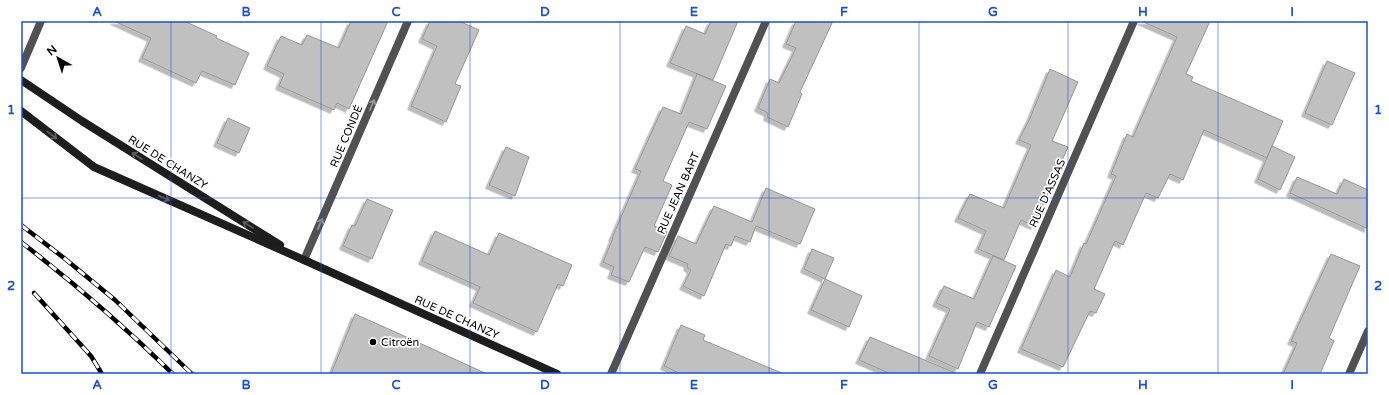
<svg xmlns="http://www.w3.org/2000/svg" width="1389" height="395" viewBox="0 0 1389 395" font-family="'Varela Round',sans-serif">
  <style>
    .building { fill: #c0c0c0; stroke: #959595; filter: url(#shadow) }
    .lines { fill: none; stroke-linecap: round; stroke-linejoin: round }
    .minor { stroke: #515151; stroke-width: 8 }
    .secondary { stroke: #1e1e1e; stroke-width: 8 }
    .rail-casing { stroke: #000; stroke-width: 4.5 }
    .rail { stroke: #fff; stroke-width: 3; stroke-dasharray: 9; stroke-linecap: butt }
    .oneway { stroke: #979797 }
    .oneway2 { stroke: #626262 }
    .grid { fill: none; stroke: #1d4ed8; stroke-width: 1; stroke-opacity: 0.55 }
    .poi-dot { fill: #000; stroke: #fff; stroke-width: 1.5 }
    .labels { text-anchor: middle; stroke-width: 3.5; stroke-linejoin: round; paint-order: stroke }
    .street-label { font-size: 11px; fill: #000; stroke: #fff }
    .poi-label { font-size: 11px; fill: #000; stroke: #fff; text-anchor: start }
    .neatline { fill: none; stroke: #1d4ed8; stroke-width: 1.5 }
    .grid-label { font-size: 13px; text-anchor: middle; font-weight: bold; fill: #1d4ed8 }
  </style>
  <defs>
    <filter id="shadow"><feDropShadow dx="-3.5" dy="3.5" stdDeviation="0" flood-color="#0004"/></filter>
  </defs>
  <rect width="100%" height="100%" fill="#fff"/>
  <g class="building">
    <polygon points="114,21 184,21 217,36 216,38 249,53 235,85 202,71 196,83 142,58 151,38"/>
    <polygon points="351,21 388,21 349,109 337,103 334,110 279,86 284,74 267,66 281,36 302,45 307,35 339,48"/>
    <polygon points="430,21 459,21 479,30 455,84 461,86 446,122 411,106 437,46 422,39"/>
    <polygon points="711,21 738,21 713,80 670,63 686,26 705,34"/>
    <polygon points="796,21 833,21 800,92 802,94 788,127 767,117 768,113 758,108 770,79 779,83 796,48 786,44"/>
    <polygon points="1141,21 1210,21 1186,74 1193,77 1191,81 1283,121 1267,158 1204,130 1183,180 1170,174 1158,198 1146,193 1123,245 1115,241 1094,289 1105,294 1096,313 1090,311 1063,367 1021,349 1056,270 1070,277 1084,243 1086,244 1116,176 1111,174 1127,134 1133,137 1177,37"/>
    <polygon points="1327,61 1355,73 1332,125 1305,113"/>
    <polygon points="1050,69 1078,82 1052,141 1068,147 1034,226 1021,220 1004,260 978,249 986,231 958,218 970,194 1004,208 1031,145 1019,140 1030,118"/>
    <polygon points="697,74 726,86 707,129 689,122 663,181 672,185 654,226 667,232 658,252 645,247 629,282 611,275 614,267 603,262 613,238 612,238 641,171 635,169 663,107 681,114"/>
    <polygon points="228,118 250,128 239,153 217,143"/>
    <polygon points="1272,146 1295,157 1280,190 1258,179"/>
    <polygon points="506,147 529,157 515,196 489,185"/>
    <polygon points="1297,177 1337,194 1344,179 1368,190 1368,229 1290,193"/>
    <polygon points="766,188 815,209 800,244 756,226 750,242 735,236 731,246 726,244 704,296 683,286 691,270 687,267 688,264 669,256 678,236 696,244 714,206 752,222"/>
    <polygon points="367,199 393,210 372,259 343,246 352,225 355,226"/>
    <polygon points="435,231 489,255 499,233 572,265 563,286 558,284 537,332 473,303 480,287 422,261"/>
    <polygon points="812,249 834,258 825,279 804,269"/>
    <polygon points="1331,254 1360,266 1329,338 1334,341 1320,374 1283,374 1297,343 1291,341"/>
    <polygon points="993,256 1016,266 989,327 977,322 958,369 929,356 950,309 936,303 944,286 974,299"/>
    <polygon points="825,279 862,296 849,327 811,310"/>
    <polygon points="355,314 413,340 487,374 331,374"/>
    <polygon points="681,325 705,335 703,340 784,374 681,374 664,366"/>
    <polygon points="870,337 958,374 891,374 859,360"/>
  </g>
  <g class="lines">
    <g class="minor">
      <polyline points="21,68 41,21"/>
      <polyline points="304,260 408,21"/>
      <polyline points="611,374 766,21"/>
      <polyline points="980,374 1134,21"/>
      <polyline points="1349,374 1368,331"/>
    </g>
    <g class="secondary">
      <polyline points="21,80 82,121 280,245"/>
      <polyline points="21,111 94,167 304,260 557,374"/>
    </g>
    <defs>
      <g id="rail">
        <polyline points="21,225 64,258 115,300 192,374"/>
        <path d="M21 242C74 283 125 327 173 374"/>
        <polyline points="34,293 91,356 102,374"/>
      </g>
    </defs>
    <use href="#rail" class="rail-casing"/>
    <use href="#rail" class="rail"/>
  </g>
  <defs><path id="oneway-shaft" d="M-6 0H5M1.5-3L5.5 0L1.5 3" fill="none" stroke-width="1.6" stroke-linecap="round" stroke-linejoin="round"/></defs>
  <g class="oneway">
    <use href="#oneway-shaft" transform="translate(372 105) rotate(-67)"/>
    <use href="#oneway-shaft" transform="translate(320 224) rotate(-67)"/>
  </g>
  <g class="oneway2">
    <use href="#oneway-shaft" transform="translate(52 135) rotate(38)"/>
    <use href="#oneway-shaft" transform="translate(137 156) rotate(-148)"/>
    <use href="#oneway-shaft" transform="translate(164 198) rotate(24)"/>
    <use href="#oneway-shaft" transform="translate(248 225) rotate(-148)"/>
  </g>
  <path class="grid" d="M171 21V374M321 21V374M470 21V374M620 21V374M769 21V374M919 21V374M1068 21V374M1218 21V374M21 198H1368"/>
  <circle class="poi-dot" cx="373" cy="342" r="4"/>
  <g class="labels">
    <g class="street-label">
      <text transform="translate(346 136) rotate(-67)" y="4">RUE CONDÉ</text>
      <text transform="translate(168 162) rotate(32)" y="4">RUE DE CHANZY</text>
      <text transform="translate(678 193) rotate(-66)" y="4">RUE JEAN BART</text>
      <text transform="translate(1047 193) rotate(-66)" y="4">RUE D'ASSAS</text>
      <text transform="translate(457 317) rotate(24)" y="4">RUE DE CHANZY</text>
    </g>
    <g class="poi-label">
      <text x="381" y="346">Citroën</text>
    </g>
  </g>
  <rect width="1389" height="395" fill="none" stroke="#ffffff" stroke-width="44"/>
  <g transform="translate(58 58) rotate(321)" stroke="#ffffff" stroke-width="3" paint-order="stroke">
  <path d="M0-3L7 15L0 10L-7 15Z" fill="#000000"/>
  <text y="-6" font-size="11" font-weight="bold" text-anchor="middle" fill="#000000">N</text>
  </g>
  <rect x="22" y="22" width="1345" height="351" class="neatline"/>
  <g class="grid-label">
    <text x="97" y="16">A</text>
    <text x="246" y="16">B</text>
    <text x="396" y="16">C</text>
    <text x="545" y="16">D</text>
    <text x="694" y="16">E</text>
    <text x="844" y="16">F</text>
    <text x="993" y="16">G</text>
    <text x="1143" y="16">H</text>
    <text x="1292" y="16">I</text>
    <text x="11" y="114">1</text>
    <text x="1378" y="114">1</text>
    <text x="11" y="290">2</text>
    <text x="1378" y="290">2</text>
    <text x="97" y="389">A</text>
    <text x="246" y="389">B</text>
    <text x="396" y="389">C</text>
    <text x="545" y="389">D</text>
    <text x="694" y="389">E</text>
    <text x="844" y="389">F</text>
    <text x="993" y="389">G</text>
    <text x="1143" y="389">H</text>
    <text x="1292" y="389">I</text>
  </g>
</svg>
